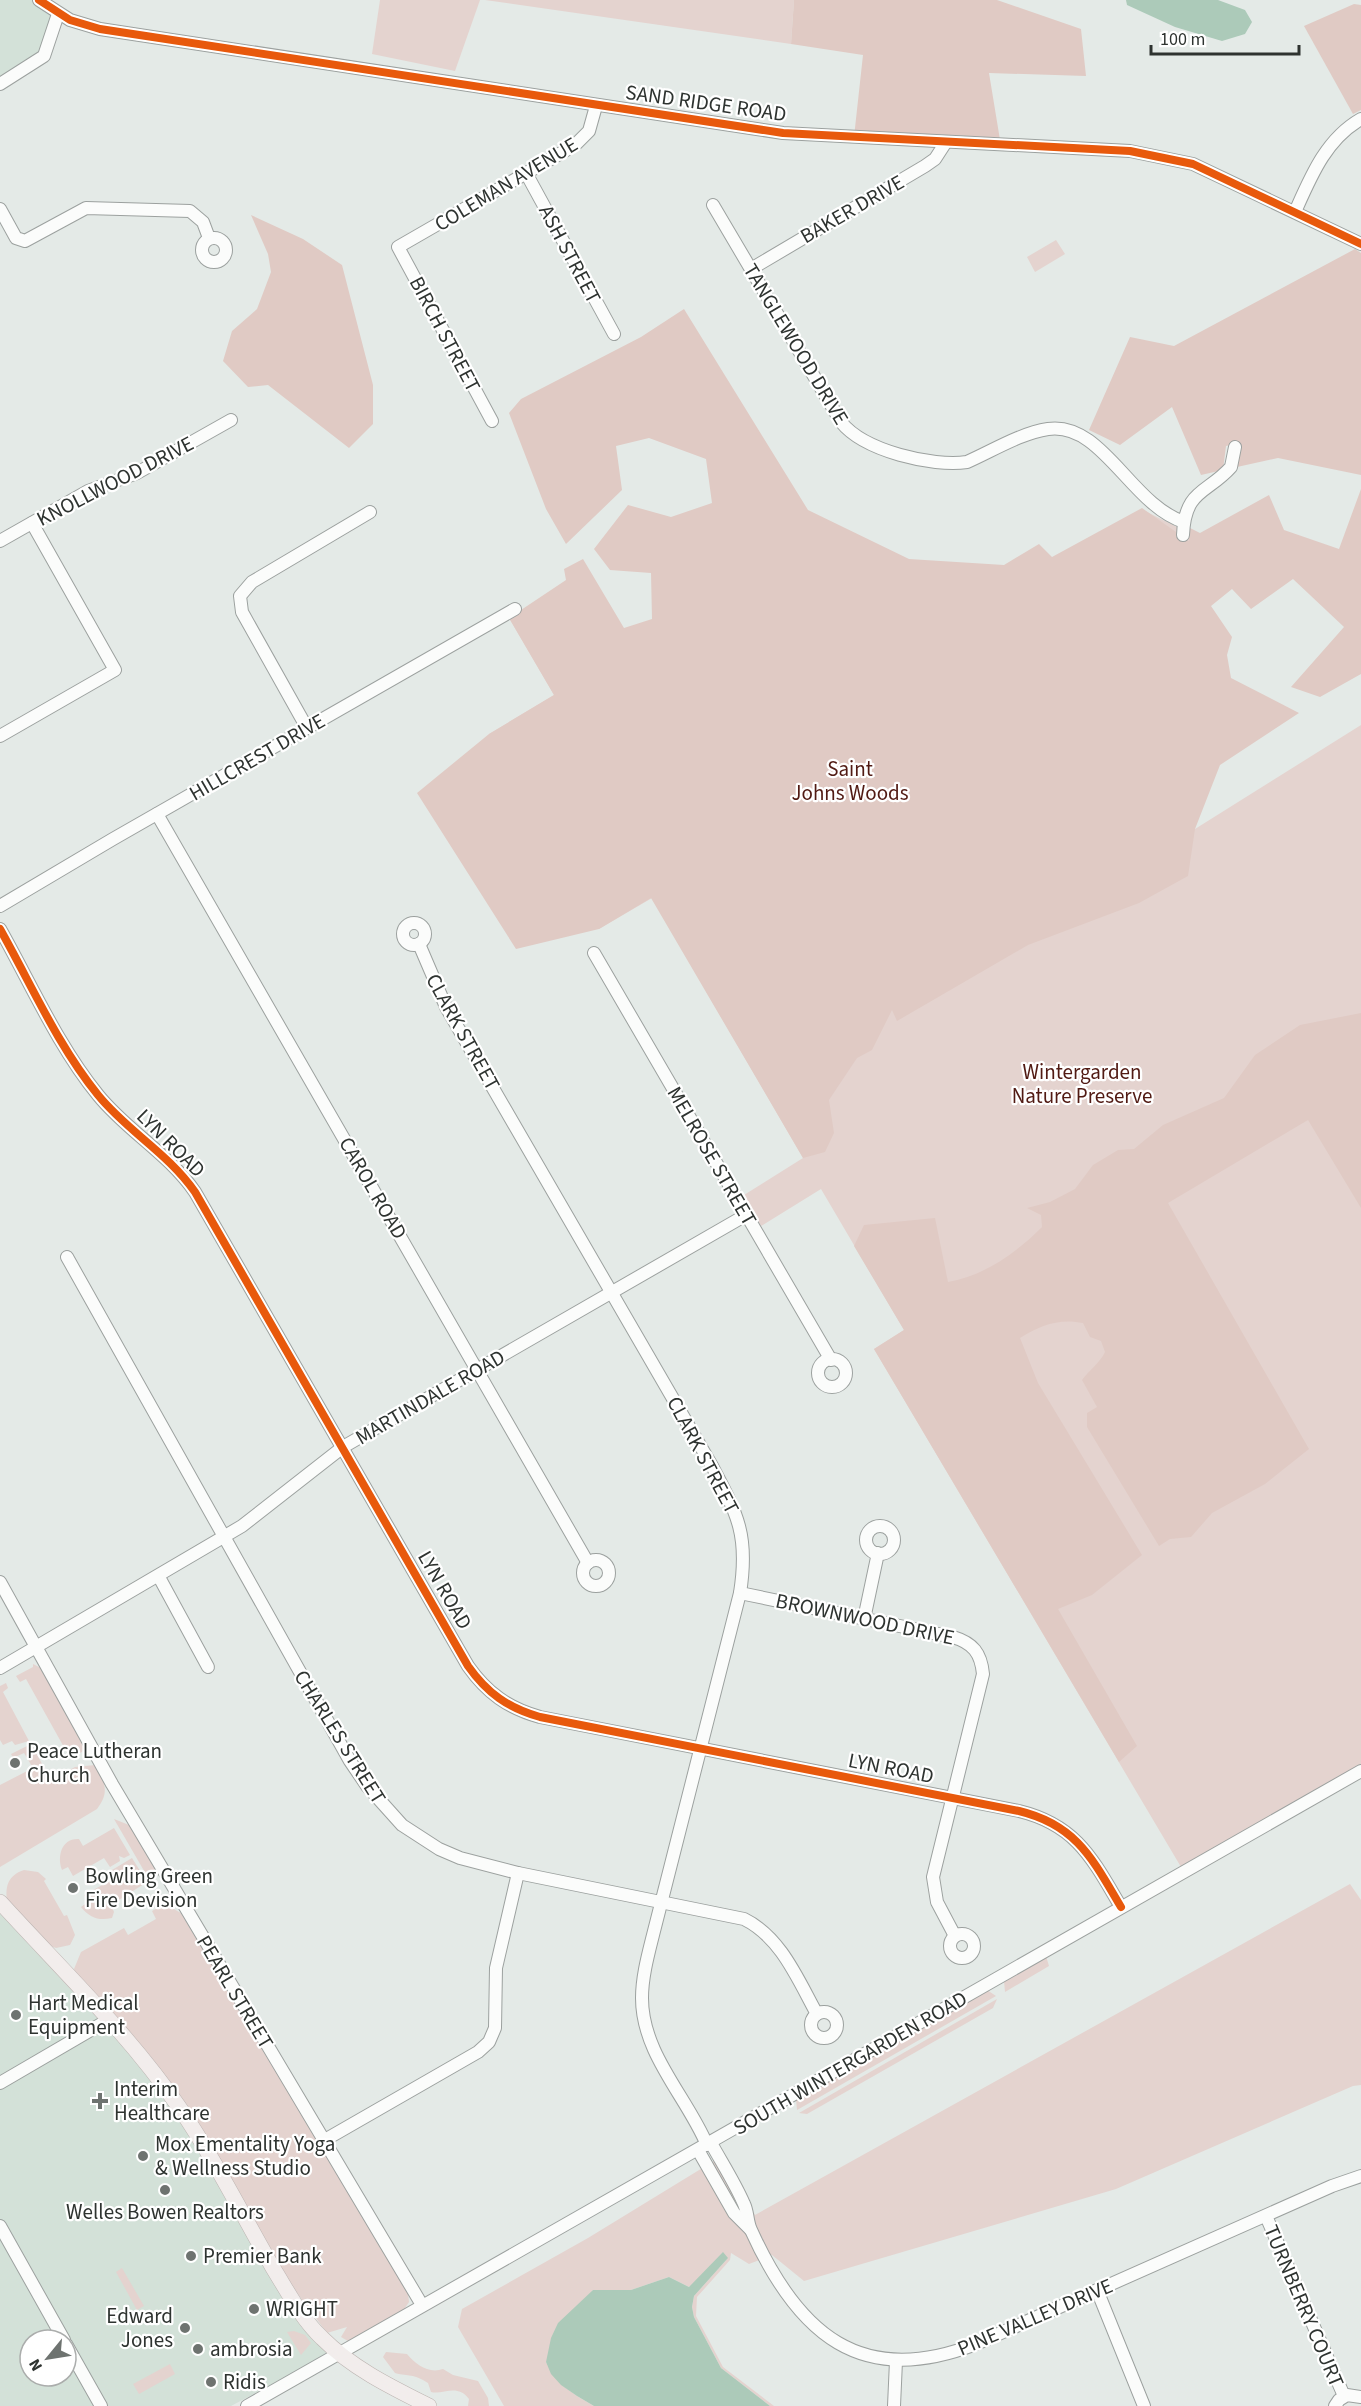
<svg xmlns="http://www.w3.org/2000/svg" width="1361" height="2406" viewBox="0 0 1361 2406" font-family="'Source Sans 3',sans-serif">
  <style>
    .built { fill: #d3e1d8; fill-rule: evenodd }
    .green { fill: #e4d3cf }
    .forest { fill: #e0cac4 }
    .water { fill: #accab9 }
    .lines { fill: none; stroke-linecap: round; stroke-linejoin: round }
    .minor-casing { stroke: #9ca19f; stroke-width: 14 }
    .major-casing { stroke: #bcb4b1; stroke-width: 16 }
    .minor { stroke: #fbfcfb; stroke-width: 12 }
    .major { stroke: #f2edec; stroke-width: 15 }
    .cycleway-casing { stroke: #fff; stroke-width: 11 }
    .cycleway { stroke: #e8590c; stroke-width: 8 }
    .poi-dot { fill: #6e7370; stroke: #fff; stroke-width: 2 }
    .labels { text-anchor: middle; stroke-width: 4.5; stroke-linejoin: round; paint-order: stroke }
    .street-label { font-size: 21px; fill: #2e3330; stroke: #fff }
    .park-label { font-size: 21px; fill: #511a13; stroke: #fff }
    .poi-label { font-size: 21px; fill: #2e3330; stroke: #fff; text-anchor: start }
  </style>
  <rect width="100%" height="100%" fill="#e4eae7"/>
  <g class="built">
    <polygon points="0,0 39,0 58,14 48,50 0,84"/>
    <path d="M0 1913 148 2073 332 2352 231 2406H0ZM30 2340H66V2376H30Z"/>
  </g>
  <g class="green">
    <polygon points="380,0 480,0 455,71 372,54"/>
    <polygon points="485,0 794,0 791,44"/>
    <polygon points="1056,240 1065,254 1035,272 1027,257"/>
    <polygon points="1145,511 1201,539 1195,829 1361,725 1361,1765 1181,1867 874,1349 904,1330 821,1189 761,1226 744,1195 803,1158 652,898 599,929 489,734 554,695 509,618 633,653 880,655"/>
    <polygon points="33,1664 41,1668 86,1746 82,1752 70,1758 26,1679 20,1682 16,1676 33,1667"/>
    <polygon points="6,1683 8,1688 3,1692 29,1741 15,1745 12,1741 3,1745 0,1740 0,1686"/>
    <path d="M31 1744 51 1780 75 1767 95 1765C105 1782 110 1792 97 1809L0 1867V1785L33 1768 24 1753 13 1758 11 1754Z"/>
    <polygon points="114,1819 129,1825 157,1871 154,1888"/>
    <path d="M114 1828 130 1855 124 1858 119 1856 120 1861 110 1867 104 1858 73 1876 68 1867 62 1870C57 1857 61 1838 79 1839L83 1846Z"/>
    <path d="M132 1858 147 1882 111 1905 114 1912 112 1918C99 1921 90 1918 81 1907L88 1902 84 1895 115 1878 112 1870Z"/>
    <path d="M24 1870 38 1872 46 1879 44 1881 64 1916 67 1915 75 1935 70 1945 56 1948 47 1945 7 1900C5 1885 9 1875 24 1870Z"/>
    <path d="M1350 1884 1361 1900V2085L1353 2086 1116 2189 804 2281 772 2255 749 2264 731 2253 730 2260 697 2297 696 2316 723 2367 774 2406H770L721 2368 694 2317 692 2307 694 2296 728 2258 689 2287 669 2277 631 2290H593L546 2362C556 2384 573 2394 594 2406H504L458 2327 462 2309 588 2238 722 2156 755 2215Z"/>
    <polygon points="161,1906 170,1907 181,1913 408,2293 409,2302 403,2311 348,2341 341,2337 347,2327 327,2333 286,2278 191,2113 77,1978 74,1969 81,1952 124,1928 128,1935 156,1919 152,1911"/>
    <polygon points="1046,1956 1049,1966 1005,1992 1004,1981"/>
    <polygon points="987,1990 996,1996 797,2110 796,2099"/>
    <polygon points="997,1999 993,2008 807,2114 799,2113"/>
    <polygon points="122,2268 144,2306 137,2310 116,2272"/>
    <polygon points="294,2331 305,2335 311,2343 301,2355 287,2332"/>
    <path d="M386 2352 407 2354C416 2365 429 2374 443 2369L453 2375 478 2381 488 2398 489 2406H468L469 2399C457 2383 444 2395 431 2392L428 2383C412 2373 410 2377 395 2373L383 2357Z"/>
    <polygon points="170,2364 175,2374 139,2394 133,2384"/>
  </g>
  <g class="forest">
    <polygon points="794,0 997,0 1081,29 1086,76 989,73 1001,146 854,137 863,55 791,44"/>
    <polygon points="1354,4 1361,5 1361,110 1353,114 1304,26"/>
    <polygon points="251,215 303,239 342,265 373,385 373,424 349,448 268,385 248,387 223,361 232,331 257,309 271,272 268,254"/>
    <polygon points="1355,249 1361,253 1361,475 1278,458 1237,467 1239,443 1226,446 1223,470 1201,475 1172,407 1120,445 1089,430 1130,337 1174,346"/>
    <polygon points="684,309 808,510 909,559 1004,565 1039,544 1052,557 1142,508 1176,532 1177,536 1189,541 1190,528 1200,533 1269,495 1284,530 1339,549 1361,489 1361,674 1320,697 1291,687 1344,627 1293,579 1251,609 1232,589 1211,606 1232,637 1227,655 1231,678 1299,713 1220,765 1195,829 1188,876 1139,903 1028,945 897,1021 892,1010 872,1050 857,1058 829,1100 834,1133 825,1152 803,1158 651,898 599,929 516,949 417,793 489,734 554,695 509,618 566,580 564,569 583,559 624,628 652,619 651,573 610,570 594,549 628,505 671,517 712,503 706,459 649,438 616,446 622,490 566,544 546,509 509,413 521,399 641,337"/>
    <path d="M1361 1013V1208L1308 1120 1168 1203 1309 1449 1265 1484 1212 1513 1191 1537 1170 1539 1159 1546 1087 1427V1413L1097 1407 1082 1380C1089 1370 1100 1363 1105 1352L1101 1341 1090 1337 1083 1323C1060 1318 1040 1325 1020 1338L1038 1383 1142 1555 1092 1595 1058 1609 1137 1746 1119 1762 874 1349 904 1330 854 1246 864 1225 935 1218 948 1282C984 1276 1016 1253 1042 1227L1041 1215 1027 1208 1050 1202 1075 1189 1093 1165 1118 1150 1134 1149 1163 1125 1224 1098 1255 1055 1300 1025Z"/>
  </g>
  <g class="water">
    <polygon points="1126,0 1218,0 1245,10 1252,22 1245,34 1222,41 1175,27 1127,5"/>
    <polygon points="723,2252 728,2258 694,2296 692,2307 694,2317 721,2368 770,2406 594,2406 577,2396 561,2385 551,2374 546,2362 551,2338 558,2323 593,2290 631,2290 669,2277 689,2287"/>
  </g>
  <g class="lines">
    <defs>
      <g id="minor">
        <polyline points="39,0 70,20 100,29 783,133 1130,151 1193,164 1361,244"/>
        <polyline points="0,84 44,56 58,14"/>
        <polyline points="526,173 614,334"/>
        <path d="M713 205 841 422C864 451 932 467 967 462 992 451 1021 433 1048 429 1102 421 1131 505 1184 522"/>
        <polyline points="0,209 16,238 25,241 86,208 190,211 203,222 209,238"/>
        <path d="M1295 212C1311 176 1326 139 1361 119"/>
        <circle cx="214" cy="250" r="12"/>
        <polyline points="751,269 925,166 935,159 946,142"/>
        <polyline points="492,421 398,247 575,145 589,131 596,106"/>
        <path d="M1183 535C1185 489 1207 494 1231 467L1235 447"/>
        <polyline points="0,541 88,491 137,473 231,420"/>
        <polyline points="307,728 242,612 240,596 252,582 370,512"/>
        <polyline points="0,736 115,670 32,523"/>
        <polyline points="157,814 588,1563"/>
        <polyline points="0,906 113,839 515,609"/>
        <circle cx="414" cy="934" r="11"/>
        <path d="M0 929C31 984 58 1046 98 1095 127 1131 168 1153 195 1192L468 1666C487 1693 508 1708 540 1717L1019 1811C1077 1825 1093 1860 1121 1907"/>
        <path d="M419 944 446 1007 712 1466C738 1515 749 1536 740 1593L653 1935C648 1955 642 1977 642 1998 642 2054 687 2097 707 2145"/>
        <polyline points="594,953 831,1360"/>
        <path d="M67 1257 350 1761 367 1786 402 1825 439 1849 460 1858 518 1873 744 1919C781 1937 798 1980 817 2014"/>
        <circle cx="832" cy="1373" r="14"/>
        <circle cx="880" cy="1540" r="14"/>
        <circle cx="596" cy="1573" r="13"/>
        <polyline points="159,1577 208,1667"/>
        <polyline points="0,1582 112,1784 422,2305"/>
        <path d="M740 1593 953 1637C973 1643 981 1653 983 1674L933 1877 937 1902 955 1936"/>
        <polyline points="864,1619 878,1553"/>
        <polyline points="0,1668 242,1526 343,1447 746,1215"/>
        <circle cx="962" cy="1946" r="12"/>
        <circle cx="824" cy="2025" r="13"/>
        <polyline points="0,2083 108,2020"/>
        <polyline points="323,2141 478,2052 489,2042 495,2028 496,1968 518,1873"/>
        <path d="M711 2143C722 2163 735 2183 744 2204 748 2212 747 2222 751 2230 798 2334 861 2389 976 2344L1332 2186 1361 2176"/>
        <polyline points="698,2150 734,2213 750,2229"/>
        <polyline points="1266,2216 1344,2396"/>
        <polyline points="0,2226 64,2340"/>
        <polyline points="1097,2290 1144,2406"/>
        <polyline points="66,2344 101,2406"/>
        <polyline points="247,2406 1361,1771"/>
        <polyline points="894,2406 896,2361"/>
        <polyline points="1335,2406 1339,2400 1347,2395 1361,2397"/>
      </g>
      <path id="major" d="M0 1902C61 1969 128 2033 179 2107 214 2158 242 2214 273 2268 288 2292 301 2318 322 2338 352 2368 391 2387 429 2406"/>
    </defs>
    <use href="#minor" class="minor-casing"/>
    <use href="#major" class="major-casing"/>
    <use href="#minor" class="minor"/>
    <use href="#major" class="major"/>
    <defs>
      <g id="cycleway">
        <polyline points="39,0 70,20 100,29 783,133 1130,151 1193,164 1361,244"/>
        <path d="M0 929C31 984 58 1046 98 1095 127 1131 168 1153 195 1192L468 1666C487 1693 508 1708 540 1717L1019 1811C1077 1825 1093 1860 1121 1907"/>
      </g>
    </defs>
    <use href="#cycleway" class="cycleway-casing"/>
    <use href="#cycleway" class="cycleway"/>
  </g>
  <g class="poi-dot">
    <circle cx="15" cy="1763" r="6"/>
    <circle cx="73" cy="1888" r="6"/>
    <circle cx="16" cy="2015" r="6"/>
    <path d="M97 2092h6v6h6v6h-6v6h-6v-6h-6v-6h6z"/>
    <circle cx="143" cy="2156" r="6"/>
    <circle cx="165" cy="2190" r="6"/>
    <circle cx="191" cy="2256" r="6"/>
    <circle cx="254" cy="2309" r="6"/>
    <circle cx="185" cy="2328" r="6"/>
    <circle cx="198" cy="2349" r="6"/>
    <circle cx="211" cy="2382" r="6"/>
  </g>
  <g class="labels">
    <g class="street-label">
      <text transform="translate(706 103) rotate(8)" y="7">SAND RIDGE ROAD</text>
      <text transform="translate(506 184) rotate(-31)" y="7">COLEMAN AVENUE</text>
      <text transform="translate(852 209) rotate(-30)" y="7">BAKER DRIVE</text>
      <text transform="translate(570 254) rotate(62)" y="7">ASH STREET</text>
      <text transform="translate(445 334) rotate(62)" y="7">BIRCH STREET</text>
      <text transform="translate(796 344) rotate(59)" y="7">TANGLEWOOD DRIVE</text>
      <text transform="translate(115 481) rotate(-27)" y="7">KNOLLWOOD DRIVE</text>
      <text transform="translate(257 757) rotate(-30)" y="7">HILLCREST DRIVE</text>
      <text transform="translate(463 1032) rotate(61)" y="7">CLARK STREET</text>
      <text transform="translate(171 1143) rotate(45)" y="7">LYN ROAD</text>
      <text transform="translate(712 1156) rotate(60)" y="7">MELROSE STREET</text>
      <text transform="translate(373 1188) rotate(60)" y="7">CAROL ROAD</text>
      <text transform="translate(430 1397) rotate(-30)" y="7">MARTINDALE ROAD</text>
      <text transform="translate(703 1455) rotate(62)" y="7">CLARK STREET</text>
      <text transform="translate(445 1590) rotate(60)" y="7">LYN ROAD</text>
      <text transform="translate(865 1619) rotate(12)" y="7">BROWNWOOD DRIVE</text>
      <text transform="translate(340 1737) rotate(58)" y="7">CHARLES STREET</text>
      <text transform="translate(891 1768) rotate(11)" y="7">LYN ROAD</text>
      <text transform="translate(235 1992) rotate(59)" y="7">PEARL STREET</text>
      <text transform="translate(850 2063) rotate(-30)" y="7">SOUTH WINTERGARDEN ROAD</text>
      <text transform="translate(1304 2306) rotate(67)" y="7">TURNBERRY COURT</text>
      <text transform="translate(1035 2317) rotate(-23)" y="7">PINE VALLEY DRIVE</text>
    </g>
    <g class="park-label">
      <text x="850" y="776">Saint<tspan x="850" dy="24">Johns Woods</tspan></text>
      <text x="1082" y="1079">Wintergarden<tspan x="1082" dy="24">Nature Preserve</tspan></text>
    </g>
    <g class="poi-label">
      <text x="27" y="1758">Peace Lutheran<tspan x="27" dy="24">Church</tspan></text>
      <text x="85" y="1883">Bowling Green<tspan x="85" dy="24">Fire Devision</tspan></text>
      <text x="28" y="2010">Hart Medical<tspan x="28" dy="24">Equipment</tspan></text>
      <text x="114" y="2096">Interim<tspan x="114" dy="24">Healthcare</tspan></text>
      <text x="155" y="2151">Mox Ementality Yoga<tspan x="155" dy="24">&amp; Wellness Studio</tspan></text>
      <text x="165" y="2219" text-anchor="middle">Welles Bowen Realtors</text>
      <text x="203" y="2263">Premier Bank</text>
      <text x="266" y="2316">WRIGHT</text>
      <text x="173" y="2323" text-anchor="end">Edward<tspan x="173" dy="24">Jones</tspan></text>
      <text x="210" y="2356">ambrosia</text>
      <text x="223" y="2389">Ridis</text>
    </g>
  </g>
  <g transform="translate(48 2358) rotate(240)"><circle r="28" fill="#ffffff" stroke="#abadac" stroke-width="1.5"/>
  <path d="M0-4.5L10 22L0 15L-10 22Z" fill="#6e7370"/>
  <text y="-9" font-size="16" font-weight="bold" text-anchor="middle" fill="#2e3330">N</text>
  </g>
  <path d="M1151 45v9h148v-9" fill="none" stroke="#2e3330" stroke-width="3"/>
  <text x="1160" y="45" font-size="18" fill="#2e3330" stroke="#ffffff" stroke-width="4.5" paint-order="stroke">100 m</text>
</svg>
